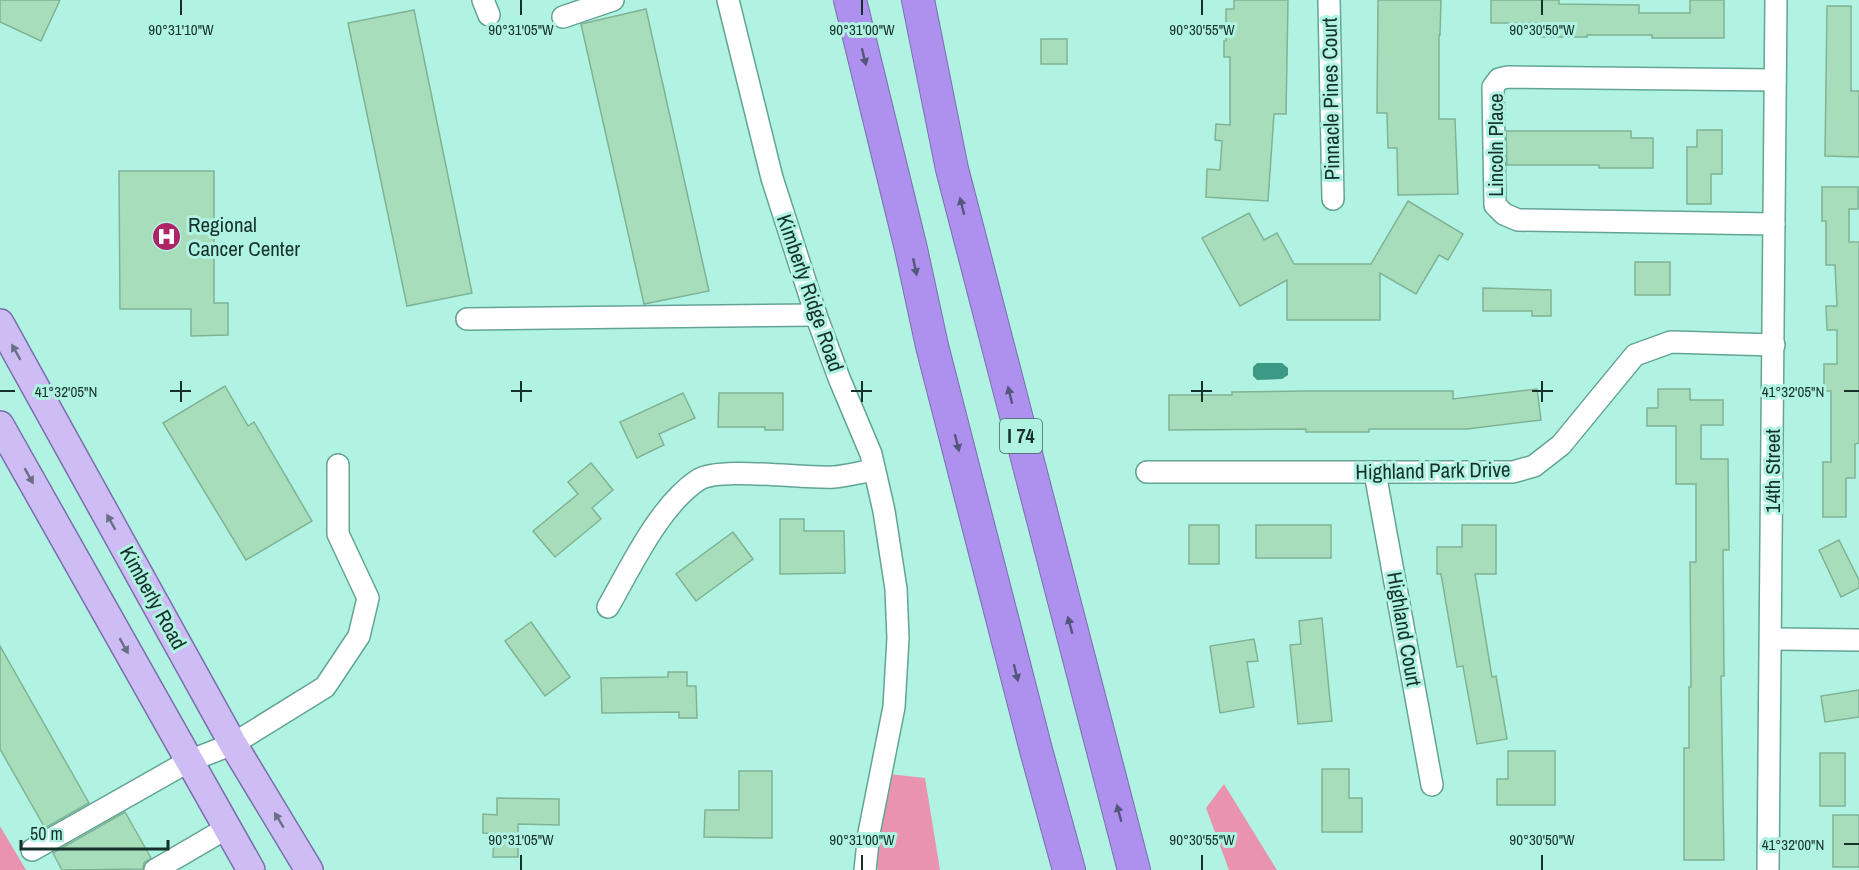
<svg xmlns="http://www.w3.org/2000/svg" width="1859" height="870" viewBox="0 0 1859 870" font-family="'Archivo Narrow',sans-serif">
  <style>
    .green { fill: #e993b1 }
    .water { fill: #3c9986 }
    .building { fill: #a8ddbc; stroke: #7fb394; stroke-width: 1.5 }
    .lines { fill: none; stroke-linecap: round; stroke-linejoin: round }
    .minor-casing { stroke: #63a495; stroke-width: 24 }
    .major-casing { stroke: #796faa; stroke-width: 30 }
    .highway-casing { stroke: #796faa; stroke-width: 34 }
    .minor { stroke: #fff; stroke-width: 21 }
    .major { stroke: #cebcf5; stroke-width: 27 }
    .highway { stroke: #ae90ee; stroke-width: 32 }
    .oneway { fill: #535779 }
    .oneway2 { fill: #697086 }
    .ticks { fill: none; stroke: #16312b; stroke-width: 2 }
    .labels { text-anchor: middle; stroke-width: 6; stroke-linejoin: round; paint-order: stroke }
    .shield { fill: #b0f3e3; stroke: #446b62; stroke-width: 1.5 }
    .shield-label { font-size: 20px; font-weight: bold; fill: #16312b }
    .street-label { font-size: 21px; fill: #16312b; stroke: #b0f3e3 }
    .poi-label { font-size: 21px; fill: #16312b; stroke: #b0f3e3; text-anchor: start }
    .ticks-label { font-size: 15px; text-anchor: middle; fill: #16312b; stroke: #b0f3e3; stroke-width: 6; stroke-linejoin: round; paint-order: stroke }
  </style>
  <rect width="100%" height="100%" fill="#b0f3e3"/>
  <g class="green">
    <polygon points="889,774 925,778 940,870 878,870 876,858"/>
    <polygon points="1224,784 1277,870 1229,870 1206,808"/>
    <polygon points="0,826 26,870 0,870"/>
  </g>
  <polygon class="water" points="1257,363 1282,363 1288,368 1288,375 1282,379 1257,380 1253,376 1253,367"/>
  <g class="building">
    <polygon points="0,0 60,0 41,41 0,22"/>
    <polygon points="1234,0 1288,0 1286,114 1274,114 1268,201 1206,197 1207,169 1220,170 1222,141 1215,140 1216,124 1230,125 1230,57 1224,57 1224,41 1226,41 1226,9 1234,9"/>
    <polygon points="1378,0 1441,0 1440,35 1439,35 1439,119 1455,119 1458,194 1398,195 1397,148 1388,148 1387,113 1377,113"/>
    <polygon points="1491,0 1559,0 1559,4 1639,5 1639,13 1690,13 1690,0 1724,0 1724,38 1652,38 1652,35 1587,35 1587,37 1541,37 1541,23 1491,23"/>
    <polygon points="1827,6 1851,6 1851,91 1859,91 1859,157 1825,156"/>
    <polygon points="646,9 709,291 644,304 581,24"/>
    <polygon points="414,10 472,293 407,306 348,23"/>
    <rect x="1041" y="39" width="26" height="25"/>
    <polygon points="1697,130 1722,130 1722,174 1711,174 1711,204 1687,204 1687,147 1697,147"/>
    <polygon points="1506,131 1631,131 1631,138 1653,138 1653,168 1599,168 1599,165 1507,165"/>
    <polygon points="119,171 214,171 214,303 228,303 228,335 191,336 191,309 120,309"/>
    <polygon points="1822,187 1858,187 1858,209 1849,209 1849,242 1859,242 1859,443 1855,444 1855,478 1846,478 1846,517 1823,517 1823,462 1831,462 1831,391 1824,391 1824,364 1837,364 1837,330 1827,330 1826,306 1837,306 1835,265 1826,265 1826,221 1822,221"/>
    <polygon points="1408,201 1463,234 1448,260 1439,255 1416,294 1380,273 1380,320 1287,320 1287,280 1240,306 1202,238 1249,213 1264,240 1277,233 1294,264 1371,264"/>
    <rect x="1635" y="262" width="35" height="33"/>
    <polygon points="1483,288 1551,290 1551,316 1532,316 1532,311 1483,311"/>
    <polygon points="225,386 248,426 254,422 312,521 246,560 163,423"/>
    <polygon points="1537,389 1541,420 1467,429 1369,429 1369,432 1306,432 1306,429 1169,430 1169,395 1232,395 1232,392 1306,391 1453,391 1453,399"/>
    <polygon points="1658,389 1690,389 1690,400 1723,400 1723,425 1701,425 1701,459 1728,459 1729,550 1723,550 1724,676 1721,676 1724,860 1684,860 1684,748 1689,748 1689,687 1691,687 1690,562 1696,562 1696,484 1676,484 1676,426 1647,426 1647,408 1658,408"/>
    <polygon points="683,393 695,418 659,434 664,445 637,458 620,422"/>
    <polygon points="719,393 783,393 783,430 765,430 765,427 718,427"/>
    <polygon points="591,463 613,490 592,508 601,519 555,557 533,531 578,494 568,482"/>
    <polygon points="780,519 804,519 804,531 844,531 845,573 780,574"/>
    <rect x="1189" y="525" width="30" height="39"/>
    <rect x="1256" y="525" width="75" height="33"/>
    <polygon points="1462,525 1496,525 1496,574 1475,574 1492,677 1496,676 1507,739 1477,744 1463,666 1457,667 1441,574 1437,574 1437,547 1462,547"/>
    <polygon points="733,532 753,559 696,601 676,574"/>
    <polygon points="1839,540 1859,580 1859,588 1841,597 1819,550"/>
    <polygon points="1322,618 1332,721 1298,724 1290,645 1301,644 1299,621"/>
    <polygon points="531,622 570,677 545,696 505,641"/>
    <polygon points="1254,639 1258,661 1247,662 1254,707 1220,713 1210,646"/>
    <polygon points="0,646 89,803 45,828 0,749"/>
    <polygon points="668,672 687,672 687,686 696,686 697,718 679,718 679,712 602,713 601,678 668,677"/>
    <polygon points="1859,690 1859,717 1825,722 1821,696"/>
    <polygon points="1508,751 1555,751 1555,805 1497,805 1497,779 1508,779"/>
    <rect x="1820" y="753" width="25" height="53"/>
    <polygon points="1322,769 1349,769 1349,798 1362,798 1362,832 1322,832"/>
    <polygon points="739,771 772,771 772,838 704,837 705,810 739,810"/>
    <polygon points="497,798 559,799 559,825 518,824 518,857 493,857 494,834 483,833 483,814 497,815"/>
    <polygon points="125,812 151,858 144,863 143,869 62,870 53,853"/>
    <rect x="1833" y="815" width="26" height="52"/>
  </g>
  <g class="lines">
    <defs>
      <g id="minor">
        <polyline points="483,0 489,15"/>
        <polyline points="728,0 772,178 816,315 839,378 871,454 884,511 896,589 898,638 894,707 869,833 865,870"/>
        <polyline points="1329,0 1333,199"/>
        <polyline points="563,17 613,0"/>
        <polyline points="1774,224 1518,220 1504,214 1495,205 1493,87 1499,79 1508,77 1775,80"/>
        <polyline points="467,319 816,315"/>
        <polyline points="1147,472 1513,472 1534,466 1561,445 1635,355 1671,342 1774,345"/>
        <polyline points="1375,473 1432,785"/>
        <path d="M608 607C631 567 659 506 698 480 719 466 804 479 834 477 847 476 861 472 874 470"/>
        <polyline points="1771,639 1859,640"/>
        <polyline points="32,850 189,761 233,744 325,687 359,636 368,598 338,534 338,465"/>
        <polyline points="155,870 227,828"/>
        <polyline points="1768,870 1776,0"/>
      </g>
      <g id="major">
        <polyline points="0,323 233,744 309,870"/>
        <polyline points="0,425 251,870"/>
      </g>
      <g id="highway">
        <polyline points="850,0 911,249 932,346 1036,750 1069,870"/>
        <polyline points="918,0 952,169 1134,870"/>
      </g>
    </defs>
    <use href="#minor" class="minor-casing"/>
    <use href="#major" class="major-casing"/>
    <use href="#highway" class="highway-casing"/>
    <use href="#minor" class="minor"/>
    <use href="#major" class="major"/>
    <use href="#highway" class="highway"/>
  </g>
  <defs><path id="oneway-solid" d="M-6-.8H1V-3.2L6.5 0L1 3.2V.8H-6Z" transform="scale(1.5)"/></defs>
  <g class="oneway">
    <use href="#oneway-solid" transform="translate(864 57) rotate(76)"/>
    <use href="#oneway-solid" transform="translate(962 206) rotate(-104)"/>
    <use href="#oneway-solid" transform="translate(915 267) rotate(78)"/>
    <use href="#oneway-solid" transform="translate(1010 395) rotate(-104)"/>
    <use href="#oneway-solid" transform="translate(957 443) rotate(76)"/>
    <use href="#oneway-solid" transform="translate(1070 625) rotate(-105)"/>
    <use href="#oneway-solid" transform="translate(1016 673) rotate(76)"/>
    <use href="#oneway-solid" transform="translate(1119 813) rotate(-105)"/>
  </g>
  <g class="oneway2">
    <use href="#oneway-solid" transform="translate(16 352) rotate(-119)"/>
    <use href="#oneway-solid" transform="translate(29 476) rotate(61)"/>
    <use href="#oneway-solid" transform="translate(111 522) rotate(-119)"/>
    <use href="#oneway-solid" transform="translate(124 646) rotate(61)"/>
    <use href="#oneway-solid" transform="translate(279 820) rotate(-121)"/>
  </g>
  <path class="ticks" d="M181 0V15M521 0V15M862 0V15M1202 0V15M1542 0V15M181 381V402M521 381V402M862 381V402M1202 381V402M1542 381V402M0 391H15M170 391H191M511 391H532M851 391H872M1191 391H1212M1532 391H1553M1844 391H1859M1844 844H1859M521 855V870M862 855V870M1202 855V870M1542 855V870"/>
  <defs>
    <symbol id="hospital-disc" viewBox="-11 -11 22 22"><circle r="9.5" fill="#ae2465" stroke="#b0f3e3"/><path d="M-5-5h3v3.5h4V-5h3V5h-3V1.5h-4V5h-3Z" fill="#fff"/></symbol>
  </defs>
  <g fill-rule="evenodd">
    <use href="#hospital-disc" x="150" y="220" width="33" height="33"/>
  </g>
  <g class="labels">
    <rect class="shield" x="1000" y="419" width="42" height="34" rx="4.5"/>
    <g class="shield-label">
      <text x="1021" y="443">I 74</text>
    </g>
    <g class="street-label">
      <text transform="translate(1331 99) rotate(-91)" y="7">Pinnacle Pines Court</text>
      <text transform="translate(1496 145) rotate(-90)" y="7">Lincoln Place</text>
      <text transform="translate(810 293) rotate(71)" y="7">Kimberly Ridge Road</text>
      <text transform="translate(1433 471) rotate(-1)" y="7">Highland Park Drive</text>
      <text transform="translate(1773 471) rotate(-90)" y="7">14th Street</text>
      <text transform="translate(153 598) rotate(61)" y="7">Kimberly Road</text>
      <text transform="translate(1404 629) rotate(80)" y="7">Highland Court</text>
    </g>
    <g class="poi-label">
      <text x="188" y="232">Regional<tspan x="188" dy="24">Cancer Center</tspan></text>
    </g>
  </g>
  <g class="ticks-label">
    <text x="181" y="35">90°31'10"W</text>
    <text x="521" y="35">90°31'05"W</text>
    <text x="862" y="35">90°31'00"W</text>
    <text x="1202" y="35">90°30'55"W</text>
    <text x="1542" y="35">90°30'50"W</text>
    <text x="66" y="397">41°32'05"N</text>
    <text x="1793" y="397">41°32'05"N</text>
    <text x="521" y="845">90°31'05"W</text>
    <text x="862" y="845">90°31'00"W</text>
    <text x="1202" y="845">90°30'55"W</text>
    <text x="1542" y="845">90°30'50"W</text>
    <text x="1793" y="850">41°32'00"N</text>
  </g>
  <path d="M21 840v9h147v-9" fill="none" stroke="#16312b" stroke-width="3"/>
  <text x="30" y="840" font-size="18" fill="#16312b" stroke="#b0f3e3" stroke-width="4.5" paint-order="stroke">50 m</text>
</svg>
